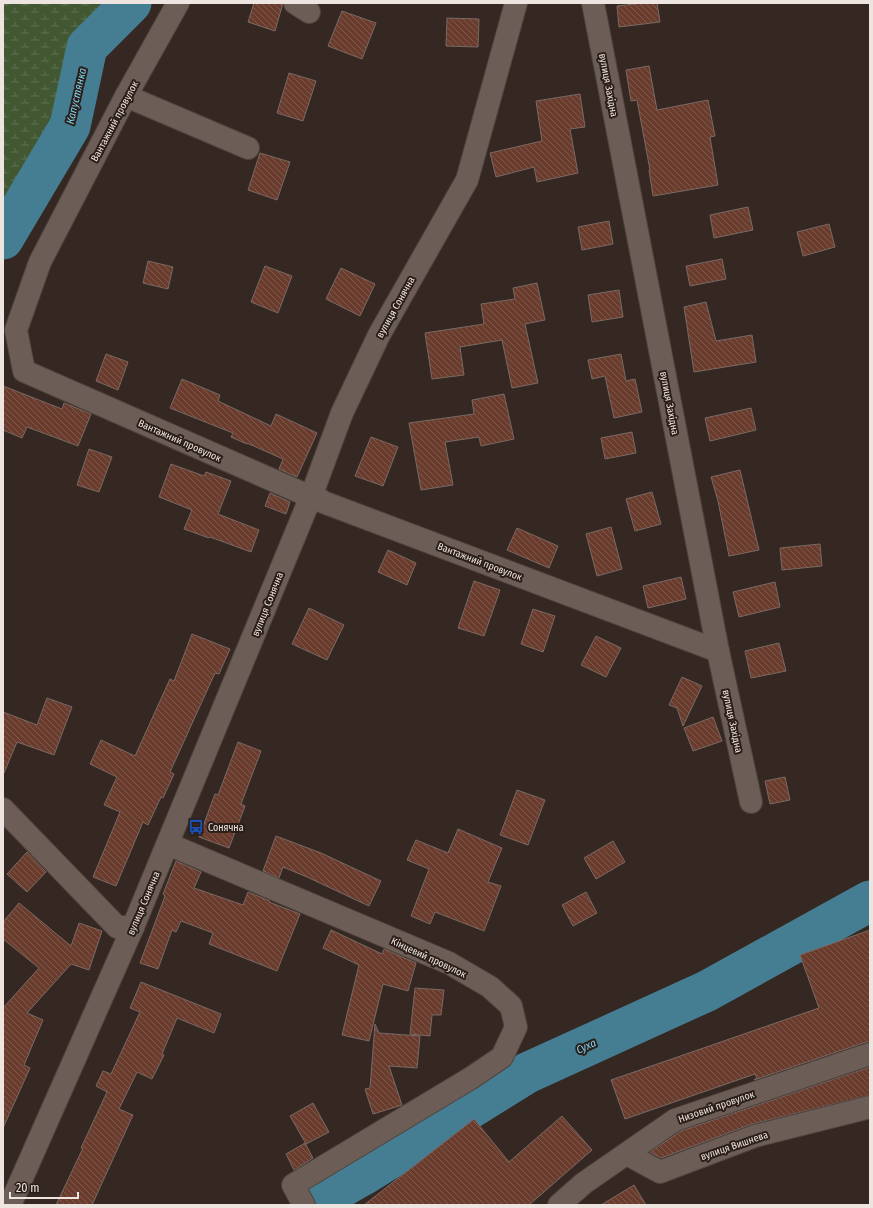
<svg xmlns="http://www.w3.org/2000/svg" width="873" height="1208" viewBox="0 0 873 1208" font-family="'Fira Sans Condensed',sans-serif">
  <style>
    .wetland { fill: url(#wetland-marsh) }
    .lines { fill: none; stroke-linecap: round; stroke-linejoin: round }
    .river { stroke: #457d92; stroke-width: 41 }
    .building { fill: url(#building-back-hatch); stroke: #7a6964 }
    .minor-casing { stroke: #4e443e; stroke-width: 24 }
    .tertiary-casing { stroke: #4e443e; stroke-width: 24 }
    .minor { stroke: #6c5d56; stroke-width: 22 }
    .tertiary { stroke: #6c5d56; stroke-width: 22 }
    .labels { text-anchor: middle; stroke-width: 4; stroke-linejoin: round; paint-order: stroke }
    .street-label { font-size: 10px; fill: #eee5e1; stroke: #2b1e18 }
    .poi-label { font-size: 10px; fill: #eee5e1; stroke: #2b1e18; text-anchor: start }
    .water-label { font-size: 11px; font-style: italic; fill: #7bd4f5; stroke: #2b1e18 }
  </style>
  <defs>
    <pattern id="wetland-marsh" width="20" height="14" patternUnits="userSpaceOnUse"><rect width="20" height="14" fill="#425833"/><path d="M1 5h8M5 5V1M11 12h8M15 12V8" fill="none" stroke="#5e7050"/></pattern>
    <pattern id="building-back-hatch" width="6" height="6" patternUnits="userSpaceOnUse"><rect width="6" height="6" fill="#693c2e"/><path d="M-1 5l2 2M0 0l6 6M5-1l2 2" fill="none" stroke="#7f584c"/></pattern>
  </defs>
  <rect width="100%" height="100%" fill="#352822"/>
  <polygon class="wetland" points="4,3 111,3 72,38 55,125 6,195 3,201 3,6"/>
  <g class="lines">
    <g class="river">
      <polyline points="3,239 70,126 87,47 131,3"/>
      <polyline points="310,1205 363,1175 527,1073 707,991 870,901"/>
    </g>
  </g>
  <g class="building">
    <polygon points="254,3 283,3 275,31 248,22"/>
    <polygon points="643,3 657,3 660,22 619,27 617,6"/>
    <polygon points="342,11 376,23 362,59 328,46"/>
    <polygon points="447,18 479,19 478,47 446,46"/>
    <polygon points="649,66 657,110 708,100 715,136 710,137 718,185 653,196 649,170 650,170 637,100 631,101 626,70"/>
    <polygon points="289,73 316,81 303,121 277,113"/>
    <polygon points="580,94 585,127 570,129 578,173 537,182 534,167 496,177 490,153 542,141 536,101"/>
    <polygon points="260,153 290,162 277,200 248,190"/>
    <polygon points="748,207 753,230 714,238 710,215"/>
    <polygon points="609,221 613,244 582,250 578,227"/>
    <polygon points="829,224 835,247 803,256 797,232"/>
    <polygon points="722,259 726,279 690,286 686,266"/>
    <polygon points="148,261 173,267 168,289 143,283"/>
    <polygon points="265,266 292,276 278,313 251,302"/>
    <polygon points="341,268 375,284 360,316 326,299"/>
    <polygon points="537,283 545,320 525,324 538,383 512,388 502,340 460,347 464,375 432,379 425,333 484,324 481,304 515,299 513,288"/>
    <polygon points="619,290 623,317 592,322 588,295"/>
    <polygon points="706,302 716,341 752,335 756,362 694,372 684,307"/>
    <polygon points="106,354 128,362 118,390 96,381"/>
    <polygon points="621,354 626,381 635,379 642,412 614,418 605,376 592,379 588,360"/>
    <polygon points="182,379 220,395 218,401 271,426 276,414 317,433 297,477 279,469 283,459 247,443 247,444 231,437 233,433 170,408"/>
    <polygon points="3,386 62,409 64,403 91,414 78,446 27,427 22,438 3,430"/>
    <polygon points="504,394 514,439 481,446 479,437 445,442 453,485 421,490 409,423 474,414 472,400"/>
    <polygon points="751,408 756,430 710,441 705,418"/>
    <polygon points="632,432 636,453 605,459 601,438"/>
    <polygon points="371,437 398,447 383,486 355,476"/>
    <polygon points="89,449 112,457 99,492 77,485"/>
    <polygon points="171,464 204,476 206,472 231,481 218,514 259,530 251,552 210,537 209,538 184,529 192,510 159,497"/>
    <polygon points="740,470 759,550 729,556 718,501 711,477"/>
    <polygon points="652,492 661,524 635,531 626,499"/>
    <polygon points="270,493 290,502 286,514 265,506"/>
    <polygon points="611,527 622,569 597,576 586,534"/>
    <polygon points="517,528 558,546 549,568 507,550"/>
    <polygon points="820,544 822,566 782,570 780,548"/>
    <polygon points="388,550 416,563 407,585 378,572"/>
    <polygon points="681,577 686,599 648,608 643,586"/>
    <polygon points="474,581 500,590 484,636 458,628"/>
    <polygon points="775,582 780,607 739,617 733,592"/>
    <polygon points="309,608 344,625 327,660 292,644"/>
    <polygon points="533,609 555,616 543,652 521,644"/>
    <polygon points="192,634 230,649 219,674 215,673 170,772 174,774 163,798 161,797 148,825 143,822 116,886 93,877 120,812 104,805 117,777 90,764 101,740 135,756 170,679 174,681"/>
    <polygon points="596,636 621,648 606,677 581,665"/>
    <polygon points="779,643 786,671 751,678 745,651"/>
    <polygon points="682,677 702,686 683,726 677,708 669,705"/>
    <polygon points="47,698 72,707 54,755 17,742 4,773 3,773 3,712 37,725"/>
    <polygon points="713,717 722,741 693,751 684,728"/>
    <polygon points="238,742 261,751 241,804 245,806 229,848 199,837 215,794 218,795"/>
    <polygon points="785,777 790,800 770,804 765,781"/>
    <polygon points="517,790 545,800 528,845 500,835"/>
    <polygon points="458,829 502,848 488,882 501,886 484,931 435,912 430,924 411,916 429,869 407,860 416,840 448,853"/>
    <polygon points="276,836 321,853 381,881 369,906 307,877 283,867 279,878 263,871"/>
    <polygon points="613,841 625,862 596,879 584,858"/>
    <polygon points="27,852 46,872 27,892 7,874"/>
    <polygon points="176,861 201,872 194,888 243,905 248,892 270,901 269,902 300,914 277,971 209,944 213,933 181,921 176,932 172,930 158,969 140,963 165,896 163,894"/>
    <polygon points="586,892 597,913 573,926 562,905"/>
    <polygon points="19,903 71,946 79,923 102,931 89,970 71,964 27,1013 43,1020 24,1065 30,1068 3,1128 3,1008 39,968 3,939 3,922"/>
    <polygon points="331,930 382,954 384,949 416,963 408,991 383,984 369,1041 342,1035 359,965 323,948"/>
    <polygon points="870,930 870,1042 866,1042 754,1080 757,1078 755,1074 625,1119 611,1080 819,1008 800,955"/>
    <polygon points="141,982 221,1014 214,1033 177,1018 162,1054 164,1055 152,1079 137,1072 119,1109 133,1115 92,1205 56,1205 83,1148 81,1148 107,1092 96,1086 103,1071 111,1074 140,1012 130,1008"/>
    <polygon points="415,988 444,990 441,1015 432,1015 430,1036 410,1034"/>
    <polygon points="375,1024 379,1033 420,1036 417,1068 389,1066 402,1105 373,1114 365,1089 370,1088"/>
    <polygon points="870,1067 870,1095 752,1124 661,1158 650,1152 681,1131"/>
    <polygon points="313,1103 329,1132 306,1144 290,1116"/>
    <polygon points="562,1116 592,1150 529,1205 364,1205 474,1119 509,1162"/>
    <polygon points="305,1143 313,1158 294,1170 286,1154"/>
    <polygon points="634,1185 646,1205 601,1205"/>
  </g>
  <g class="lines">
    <defs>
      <g id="minor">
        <polyline points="178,3 126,96 40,262 16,330 24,371 302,493 312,494 323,502 718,651"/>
        <polyline points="295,3 309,12"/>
        <polyline points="593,3 718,651 751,802"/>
        <polyline points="126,96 248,148"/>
        <polyline points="3,809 117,927 133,927"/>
        <polyline points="167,847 175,847 449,963 490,987 511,1006 516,1027 502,1057 471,1078 293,1185 304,1205"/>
        <polyline points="627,1154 660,1172 755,1136 870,1107"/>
        <polyline points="559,1205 584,1183 675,1120 870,1054"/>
      </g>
      <polyline id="tertiary" points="10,1205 133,927 312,494 342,413 379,335 467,180 516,3"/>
    </defs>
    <use href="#minor" class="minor-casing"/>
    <use href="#tertiary" class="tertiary-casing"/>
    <use href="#minor" class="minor"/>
    <use href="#tertiary" class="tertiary"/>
  </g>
  <defs>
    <symbol id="bus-bare" viewBox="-9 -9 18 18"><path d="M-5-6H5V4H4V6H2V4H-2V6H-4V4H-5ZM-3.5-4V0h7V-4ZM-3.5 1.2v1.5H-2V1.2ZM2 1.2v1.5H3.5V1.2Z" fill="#1a4fb4" stroke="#2b1e18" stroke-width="2.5" paint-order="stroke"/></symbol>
  </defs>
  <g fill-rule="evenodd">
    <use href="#bus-bare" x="185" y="816" width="22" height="22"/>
  </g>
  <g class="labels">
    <g class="street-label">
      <text transform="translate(609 85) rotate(79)" y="4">вулиця Західна</text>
      <text transform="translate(114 121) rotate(-62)" y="4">Вантажний провулок</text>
      <text transform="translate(395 307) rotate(-61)" y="4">вулиця Сонячна</text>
      <text transform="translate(670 403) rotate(79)" y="4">вулиця Західна</text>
      <text transform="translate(180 440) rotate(24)" y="4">Вантажний провулок</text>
      <text transform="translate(480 561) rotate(21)" y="4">Вантажний провулок</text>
      <text transform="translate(267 604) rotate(-68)" y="4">вулиця Сонячна</text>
      <text transform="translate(733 721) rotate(78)" y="4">вулиця Західна</text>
      <text transform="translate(143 903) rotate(-67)" y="4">вулиця Сонячна</text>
      <text transform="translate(429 957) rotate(25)" y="4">Кінцевий провулок</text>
      <text transform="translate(716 1106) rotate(-19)" y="4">Низовий провулок</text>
      <text transform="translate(734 1145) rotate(-19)" y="4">вулиця Вишнева</text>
    </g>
    <g class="poi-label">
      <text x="208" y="831">Сонячна</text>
    </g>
    <g class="water-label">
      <text transform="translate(76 96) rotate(-77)" y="4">Капустянка</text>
      <text transform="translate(586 1046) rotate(-25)" y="4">Суха</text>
    </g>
  </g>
  <rect width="873" height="1208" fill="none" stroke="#eee5e1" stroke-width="8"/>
  <path d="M10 1192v6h68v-6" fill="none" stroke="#eee5e1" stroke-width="2"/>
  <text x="16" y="1192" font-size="12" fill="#eee5e1" stroke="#2b1e18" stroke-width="3" paint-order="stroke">20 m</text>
</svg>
